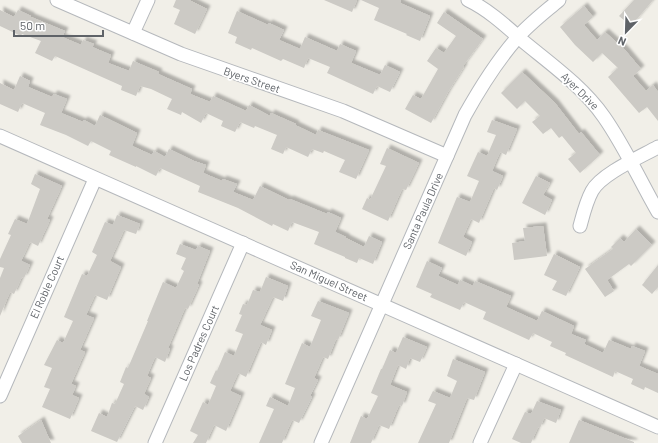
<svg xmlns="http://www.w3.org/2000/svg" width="658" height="443" viewBox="0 0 658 443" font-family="Barlow,sans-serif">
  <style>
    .building { fill: #cccac5; filter: url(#shadow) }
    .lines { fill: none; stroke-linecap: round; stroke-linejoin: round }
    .minor-casing { stroke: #b5b8bc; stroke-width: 15 }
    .minor { stroke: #fff; stroke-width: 13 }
    .labels { text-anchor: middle; stroke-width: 3.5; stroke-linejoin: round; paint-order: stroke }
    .street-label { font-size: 11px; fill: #5f6368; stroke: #fff }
  </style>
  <defs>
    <filter id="shadow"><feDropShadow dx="3.5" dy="-3.5" stdDeviation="1" flood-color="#0004"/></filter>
  </defs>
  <rect width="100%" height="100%" fill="#f1efe8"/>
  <g class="building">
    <polygon points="176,0 189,0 207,9 195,34 174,24 180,10 173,7"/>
    <polygon points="324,0 357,0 352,12"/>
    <polygon points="361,0 401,0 400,3 430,16 420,41 406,35 407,34 374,20 379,8"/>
    <polygon points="634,0 653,0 631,26 619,16"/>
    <polygon points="584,6 593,17 584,25 597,40 605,32 625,50 641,69 633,76 646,91 653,85 658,92 658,121 647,107 639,113 608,77 618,68 602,53 593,62 575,45 560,27"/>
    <polygon points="0,10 14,17 18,10 31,16 31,17 65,31 62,37 81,45 83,40 94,44 92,47 111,55 108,63 129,71 133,61 159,72 158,74 192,89 190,94 210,102 213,96 246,111 249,105 270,116 271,113 296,124 295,125 316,135 318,130 369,150 356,179 339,172 345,160 324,151 323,153 312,149 308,157 286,147 283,154 271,149 277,135 255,126 254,128 240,122 235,132 221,126 223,121 206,113 201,123 182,112 181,115 167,109 172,99 151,89 140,86 136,96 121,90 122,86 55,56 52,61 35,53 41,41 22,34 21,36 0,26"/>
    <polygon points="237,11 268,25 269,23 284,30 279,40 300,49 305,37 337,51 340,44 356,51 351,63 380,75 385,65 400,72 390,92 377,86 373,94 327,73 330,67 308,58 304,68 283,59 281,61 252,48 251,50 235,43 237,37 228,33"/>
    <polygon points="444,12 483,39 463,66 464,67 448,92 431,123 405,109 413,95 421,99 438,69 427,61 436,48 444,53 456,36 437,23"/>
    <polygon points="522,72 555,103 579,134 581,132 600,155 580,173 568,159 576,153 562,136 559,138 551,128 543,134 532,122 540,116 525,101 517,109 501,93"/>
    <polygon points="20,76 30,81 28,87 52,97 54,94 67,99 61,113 83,122 84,120 95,126 100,115 137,133 132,146 152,155 154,151 165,157 169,149 194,161 206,165 203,173 222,181 223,179 237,184 233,192 253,200 260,186 289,200 290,199 327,214 328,212 341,218 335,232 346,237 346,238 364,247 369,236 382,242 373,264 359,258 357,263 345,258 345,257 314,244 319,232 292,222 288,231 273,224 272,226 238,208 198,192 200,186 160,168 156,176 136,166 136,167 109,155 111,151 91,141 88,146 66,135 40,125 45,113 22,103 18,112 0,104 0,83 14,90"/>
    <polygon points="492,120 517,129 506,155 500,152 492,171 503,176 497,190 494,188 479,223 471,219 463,237 472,242 466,256 438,243 457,197 470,202 479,181 467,176 478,152 487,156 496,135 487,132"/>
    <polygon points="387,148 419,163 406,190 402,189 388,221 362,209 367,198 370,200 386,166 380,164"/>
    <polygon points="35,174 62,186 47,219 50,220 38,246 30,242 21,261 30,265 24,278 22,277 14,294 10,292 0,316 0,278 4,268 0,267 0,259 11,235 8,234 15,219 27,224 40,189 31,184"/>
    <polygon points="536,176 550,183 543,195 552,200 545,215 522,203"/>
    <polygon points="117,215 140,224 136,234 124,230 110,261 121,267 107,300 95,295 86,315 94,318 80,350 85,352 71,384 76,386 72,395 79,398 70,419 42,407 50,389 44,387 52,368 44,365 57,340 63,343 73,321 64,317 82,274 87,276 97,255 92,252 105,222 113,225"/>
    <polygon points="543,226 547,256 514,260 512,243 525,241 523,228"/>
    <polygon points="636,229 652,245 631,266 629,264 607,280 614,291 605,297 585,269 613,249 611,247 620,238 624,242"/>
    <polygon points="180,244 196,250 198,246 210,251 197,284 199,285 188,309 185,308 168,348 170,349 165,362 155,357 147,376 151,378 144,394 149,397 143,410 135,406 117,442 91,431 99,413 107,417 112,403 115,404 124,384 120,382 126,367 128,368 148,321 147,321 163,282 176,288 184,271 181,269 186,258 176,254"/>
    <polygon points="554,254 580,267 566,296 552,290 557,281 544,275"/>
    <polygon points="427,261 442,268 438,276 458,285 460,280 473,286 475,281 511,296 506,307 537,321 542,311 574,326 571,334 586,340 584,344 603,353 609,340 631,349 632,346 645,351 639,366 658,374 658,393 645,387 644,390 631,384 633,379 615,371 613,377 565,355 566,353 550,346 552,342 533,333 529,340 483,319 486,312 464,302 460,310 430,297 432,294 416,287"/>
    <polygon points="658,265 658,287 652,294 642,285"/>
    <polygon points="266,277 288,286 283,301 273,297 260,325 272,330 266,345 261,342 246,377 238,373 230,391 241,396 226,431 214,425 206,443 193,443 198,435 190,431 203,402 208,405 216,386 210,383 216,370 217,371 225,352 234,356 243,334 235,331 242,315 239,314 243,304 247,305 253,290 260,292"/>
    <polygon points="318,301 349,313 338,340 336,339 328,359 323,357 314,378 318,380 310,396 312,397 299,423 292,420 282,443 259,443 274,409 266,406 270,397 288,406 295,388 285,384 302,343 310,347 321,320 311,316"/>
    <polygon points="403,337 427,347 420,362 410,358 406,369 398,365 390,385 407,392 402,406 399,405 389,429 379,425 371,443 350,443 361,416 367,419 378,396 371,393 381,369 382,369 390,350 396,353"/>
    <polygon points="453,359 485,372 474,400 467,398 449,443 418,443 436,404 428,401 433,391 450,398 457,381 447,376"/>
    <polygon points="537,401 561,410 556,423 544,418 540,428 538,427 531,443 521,443 512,439 525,412 531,414"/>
    <polygon points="41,420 51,443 22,443 18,436"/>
    <polygon points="579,420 634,442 634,443 569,443"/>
  </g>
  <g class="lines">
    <defs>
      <g id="minor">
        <polyline points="57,0 181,54 343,111 447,156"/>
        <path d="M468 0C489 10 507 27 524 42 552 65 583 87 604 117 625 147 640 181 658 212"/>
        <polyline points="133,33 148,0"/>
        <polyline points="0,136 658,427"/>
        <path d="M580 226C583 215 586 202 592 191 601 174 640 157 658 147"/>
        <polyline points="0,396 95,179"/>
        <polyline points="155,443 243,243"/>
        <path d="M321 443 465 115C480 88 497 61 517 38 529 24 545 12 559 0"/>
        <polyline points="480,443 516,364"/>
      </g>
    </defs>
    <use href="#minor" class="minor-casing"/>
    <use href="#minor" class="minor"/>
  </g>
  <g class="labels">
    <g class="street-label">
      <text transform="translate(252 80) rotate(19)" y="4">Byers Street</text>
      <text transform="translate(580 91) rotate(45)" y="4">Ayer Drive</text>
      <text transform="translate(423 211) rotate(-66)" y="4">Santa Paula Drive</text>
      <text transform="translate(329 281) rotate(24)" y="4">San Miguel Street</text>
      <text transform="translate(47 287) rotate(-66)" y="4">El Roble Court</text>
      <text transform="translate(199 343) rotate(-66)" y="4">Los Padres Court</text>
    </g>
  </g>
  <g transform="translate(626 32) rotate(203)" stroke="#ffffff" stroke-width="3" paint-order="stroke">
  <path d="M0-3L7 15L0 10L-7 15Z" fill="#5f6368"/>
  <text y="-6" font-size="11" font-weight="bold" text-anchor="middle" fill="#5f6368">N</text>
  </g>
  <path d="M14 30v6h89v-6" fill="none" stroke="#5f6368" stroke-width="2"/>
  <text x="20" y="30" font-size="12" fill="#5f6368" stroke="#ffffff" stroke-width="3" paint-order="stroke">50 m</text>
</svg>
